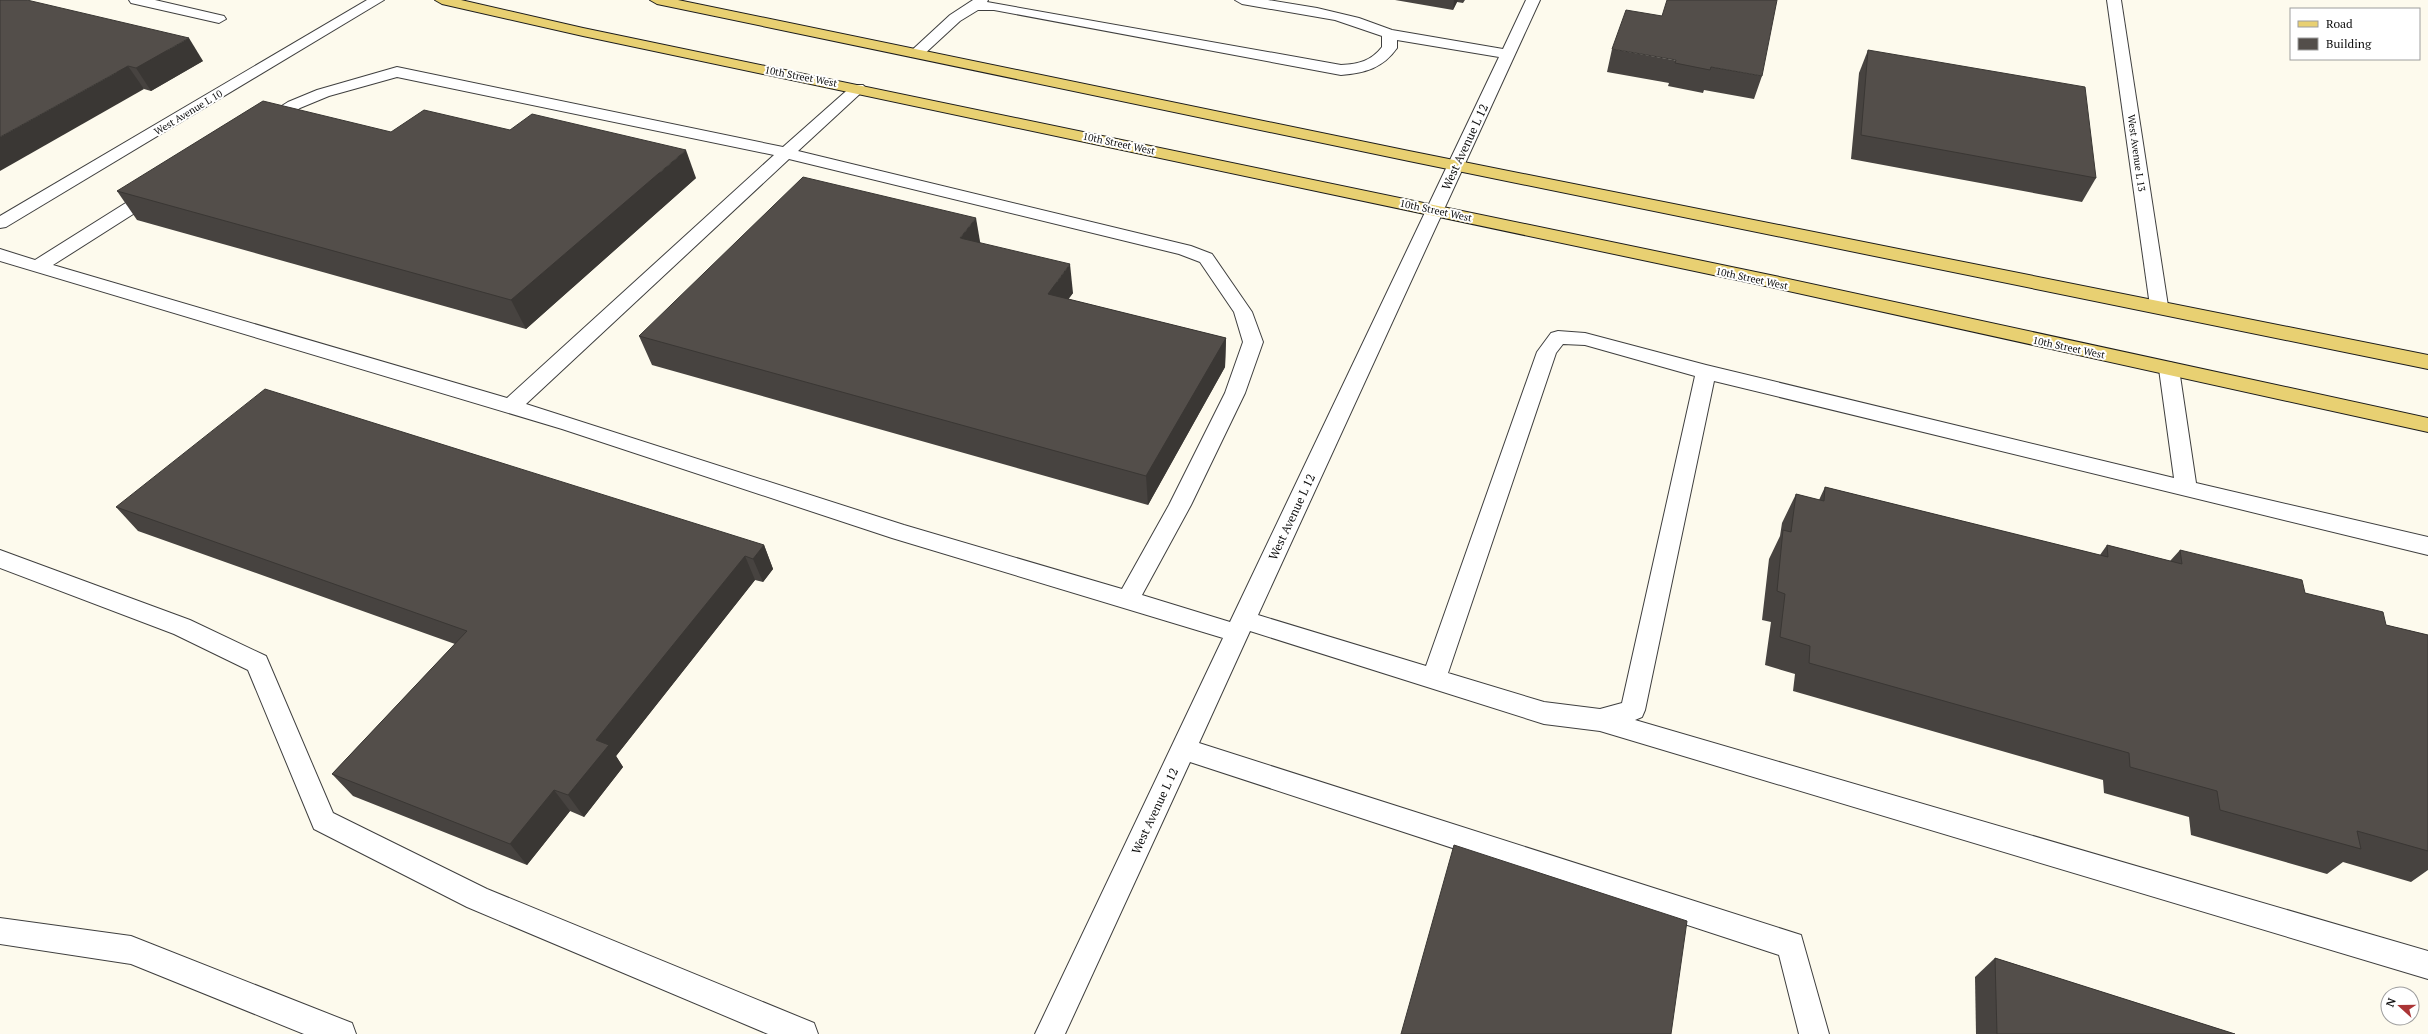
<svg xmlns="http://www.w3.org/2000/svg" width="2428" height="1034" viewBox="0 0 2428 1034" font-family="'PT Serif',serif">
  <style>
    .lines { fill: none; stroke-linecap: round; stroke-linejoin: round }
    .minor-casing { stroke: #3f3f3f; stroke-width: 2 }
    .major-casing { stroke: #1d1d1d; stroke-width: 2 }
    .minor { fill: #fff; fill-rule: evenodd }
    .major { fill: #e8d072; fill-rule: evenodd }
    .wall { fill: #474340 }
    .shaded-wall { fill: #3a3734 }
    .building { fill: #534e4a; stroke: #3a3734 }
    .labels { text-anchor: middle; stroke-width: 4; stroke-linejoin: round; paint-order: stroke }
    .far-street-label { font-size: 10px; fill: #0c0c0c; stroke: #fff }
    .street-label { font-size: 12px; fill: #0c0c0c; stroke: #fff }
  </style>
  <rect width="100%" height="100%" fill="#fdfaed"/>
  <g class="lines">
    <defs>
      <g id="minor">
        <polygon points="129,0 155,0 224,16 226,19 219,23 131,3"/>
        <polygon points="367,0 384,0 6,227 0,228 0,216"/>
        <path d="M973 0H988L987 2 1341 65C1359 64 1371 61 1382 47V36L1335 20 1242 4 1235 0H1268L1317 8 1359 18 1392 30 1503 49 1526 0H1540L1258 615 1426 666 1537 352 1551 333 1558 331 1585 333 1706 365 2174 478 2159 369 2162 364 2169 362 2176 364 2179 369 2196 483 2428 537V555L1714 381 1645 710 1642 717 1635 720 2428 951V979L1600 731 1544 724 1250 631 1199 743 1801 935 1829 1034H1799L1779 955 1190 762 1065 1034H1035L1223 638 892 538 562 429 0 261V249L35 260 148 189H160L163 193 160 197 53 265 507 398 774 155 397 77 329 96 300 108 270 127H258L256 124 258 121 288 102 317 90 397 67 783 147 853 85H863L866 88 863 91 798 151 1191 246 1212 254 1252 312 1263 342 1245 393 1191 505 1142 595 1230 622 1499 57 1397 40V48C1383 68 1365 73 1341 75L994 10H978L960 21 921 57H911L908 54 911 51 950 15ZM789 159 1179 254 1200 262 1234 312 1243 342 1225 393 1169 505 1122 589 904 525 526 404ZM1563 344 1585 345 1695 376 1622 703 1600 709 1544 702 1448 673 1556 353Z"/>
        <polygon points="2107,0 2121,0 2168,306 2166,310 2159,312 2152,310 2150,306"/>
        <polygon points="0,550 190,620 266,656 333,813 487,889 814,1023 818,1034 768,1034 467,907 314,829 248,670 174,634 0,568"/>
        <polygon points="0,918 131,936 352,1023 356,1034 304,1034 131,964 0,944"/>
      </g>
      <g id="major">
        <polygon points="435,0 461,0 583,28 1775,276 2428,418 2428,432 1775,288 583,36 442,4"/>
        <polygon points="650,0 678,0 1409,151 2428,355 2428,369 1409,161 657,4"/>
      </g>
    </defs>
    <use href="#minor" class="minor-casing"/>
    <use href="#major" class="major-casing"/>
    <use href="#minor" class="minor"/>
    <use href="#major" class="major"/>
  </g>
  <g class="wall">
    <polygon points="0,0 203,61 151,91 144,89"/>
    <polygon points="1395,0 1465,0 1463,3 1457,2 1453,10"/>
    <polygon points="1612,49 1762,76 1754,99 1704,90 1703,93 1668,86 1669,83 1607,72"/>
    <polygon points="1868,50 2096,178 2082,202 1851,159 1859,73"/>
    <polygon points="391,132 696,178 526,329 137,220 117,191"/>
    <polygon points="980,243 1073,293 1068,299 1226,338 1225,367 1148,505 652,365 639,336"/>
    <polygon points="1825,487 2100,555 2107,545 2170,561 2180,550 2305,593 2386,625 2428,635 2428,870 2411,882 2343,862 2327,874 2191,835 2189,817 2104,793 2103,780 1793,691 1795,674 1765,665 1771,622 1762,620 1769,559 1780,536 1782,523 1796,494 1819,500"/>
    <polygon points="116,507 764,545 773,569 763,582 755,580 616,756 623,767 584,817 570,811 527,865 353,796 332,774 455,644 138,531"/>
    <polygon points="1995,958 2235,1034 1976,1034 1975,977"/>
  </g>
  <g class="shaded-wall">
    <polygon points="1454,0 1458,0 1453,10"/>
    <polygon points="189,38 203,61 151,91 136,68"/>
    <polygon points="128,66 144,89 0,171 0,137"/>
    <polygon points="686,150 696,178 526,329 511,300"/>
    <polygon points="976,218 981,247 960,238"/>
    <polygon points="1070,264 1073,293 1051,323 1048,294"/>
    <polygon points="1226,338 1225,367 1148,505 1146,476"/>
    <polygon points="764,545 773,569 763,582 753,559"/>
    <polygon points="745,556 755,580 616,756 623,767 584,817 568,795 596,740"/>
    <polygon points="554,790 570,811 527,865 510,844"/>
  </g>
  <g class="building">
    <polygon points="0,0 27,0 189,38 136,68 128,66 0,137"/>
    <polygon points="1667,0 1777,0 1762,76 1711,67 1710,70 1675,63 1676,60 1612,49 1626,10 1662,16"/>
    <polygon points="1868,50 2085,87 2096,178 1861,135"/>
    <polygon points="263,101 391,132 424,110 510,130 532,114 686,150 511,300 117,191"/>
    <polygon points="803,177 976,218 960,238 1070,264 1048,294 1226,338 1146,476 639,336"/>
    <polygon points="265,389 764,545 753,559 745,556 596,740 609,745 568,795 554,790 510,844 332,774 467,631 116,507"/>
    <polygon points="1825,487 2108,557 2107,545 2182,564 2180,550 2302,580 2305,593 2383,612 2386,625 2428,635 2428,851 2357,831 2361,849 2220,810 2217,791 2130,767 2129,753 1809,663 1810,646 1780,637 1785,594 1777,591 1783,530 1791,532 1796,494 1824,501"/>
    <polygon points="1454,845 1687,921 1671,1034 1401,1034"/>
    <polygon points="1995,958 2235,1034 1997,1034"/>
  </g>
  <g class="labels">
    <g class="far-street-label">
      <text transform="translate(801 76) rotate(11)" y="4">10th Street West</text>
      <text transform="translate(188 112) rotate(-31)" y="4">West Avenue L 10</text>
      <text transform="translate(1119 143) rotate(12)" y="4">10th Street West</text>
      <text transform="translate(2137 153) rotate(82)" y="4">West Avenue L 13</text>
      <text transform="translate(1436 210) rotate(12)" y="4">10th Street West</text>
      <text transform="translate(1752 278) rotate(12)" y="4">10th Street West</text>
      <text transform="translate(2069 347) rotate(12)" y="4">10th Street West</text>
    </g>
    <g class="street-label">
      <text transform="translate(1465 147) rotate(-65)" y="4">West Avenue L 12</text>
      <text transform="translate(1292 517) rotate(-65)" y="4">West Avenue L 12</text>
      <text transform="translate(1155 811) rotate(-65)" y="4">West Avenue L 12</text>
    </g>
  </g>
  <rect x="2290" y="8" width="130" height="52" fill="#ffffff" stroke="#9e9e9e"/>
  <rect x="2298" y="21" width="20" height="6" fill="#e8d072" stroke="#9e9e9e"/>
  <text x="2326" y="28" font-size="12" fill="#0c0c0c">Road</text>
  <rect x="2298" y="38" width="20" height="12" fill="#534e4a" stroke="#9e9e9e"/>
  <text x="2326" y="48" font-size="12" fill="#0c0c0c">Building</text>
  <g transform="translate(2400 1006) rotate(291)"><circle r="19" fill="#ffffff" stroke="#9e9e9e"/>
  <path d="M0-3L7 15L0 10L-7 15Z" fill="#ab3536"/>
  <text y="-6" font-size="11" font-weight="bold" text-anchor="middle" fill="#0c0c0c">N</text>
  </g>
</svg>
